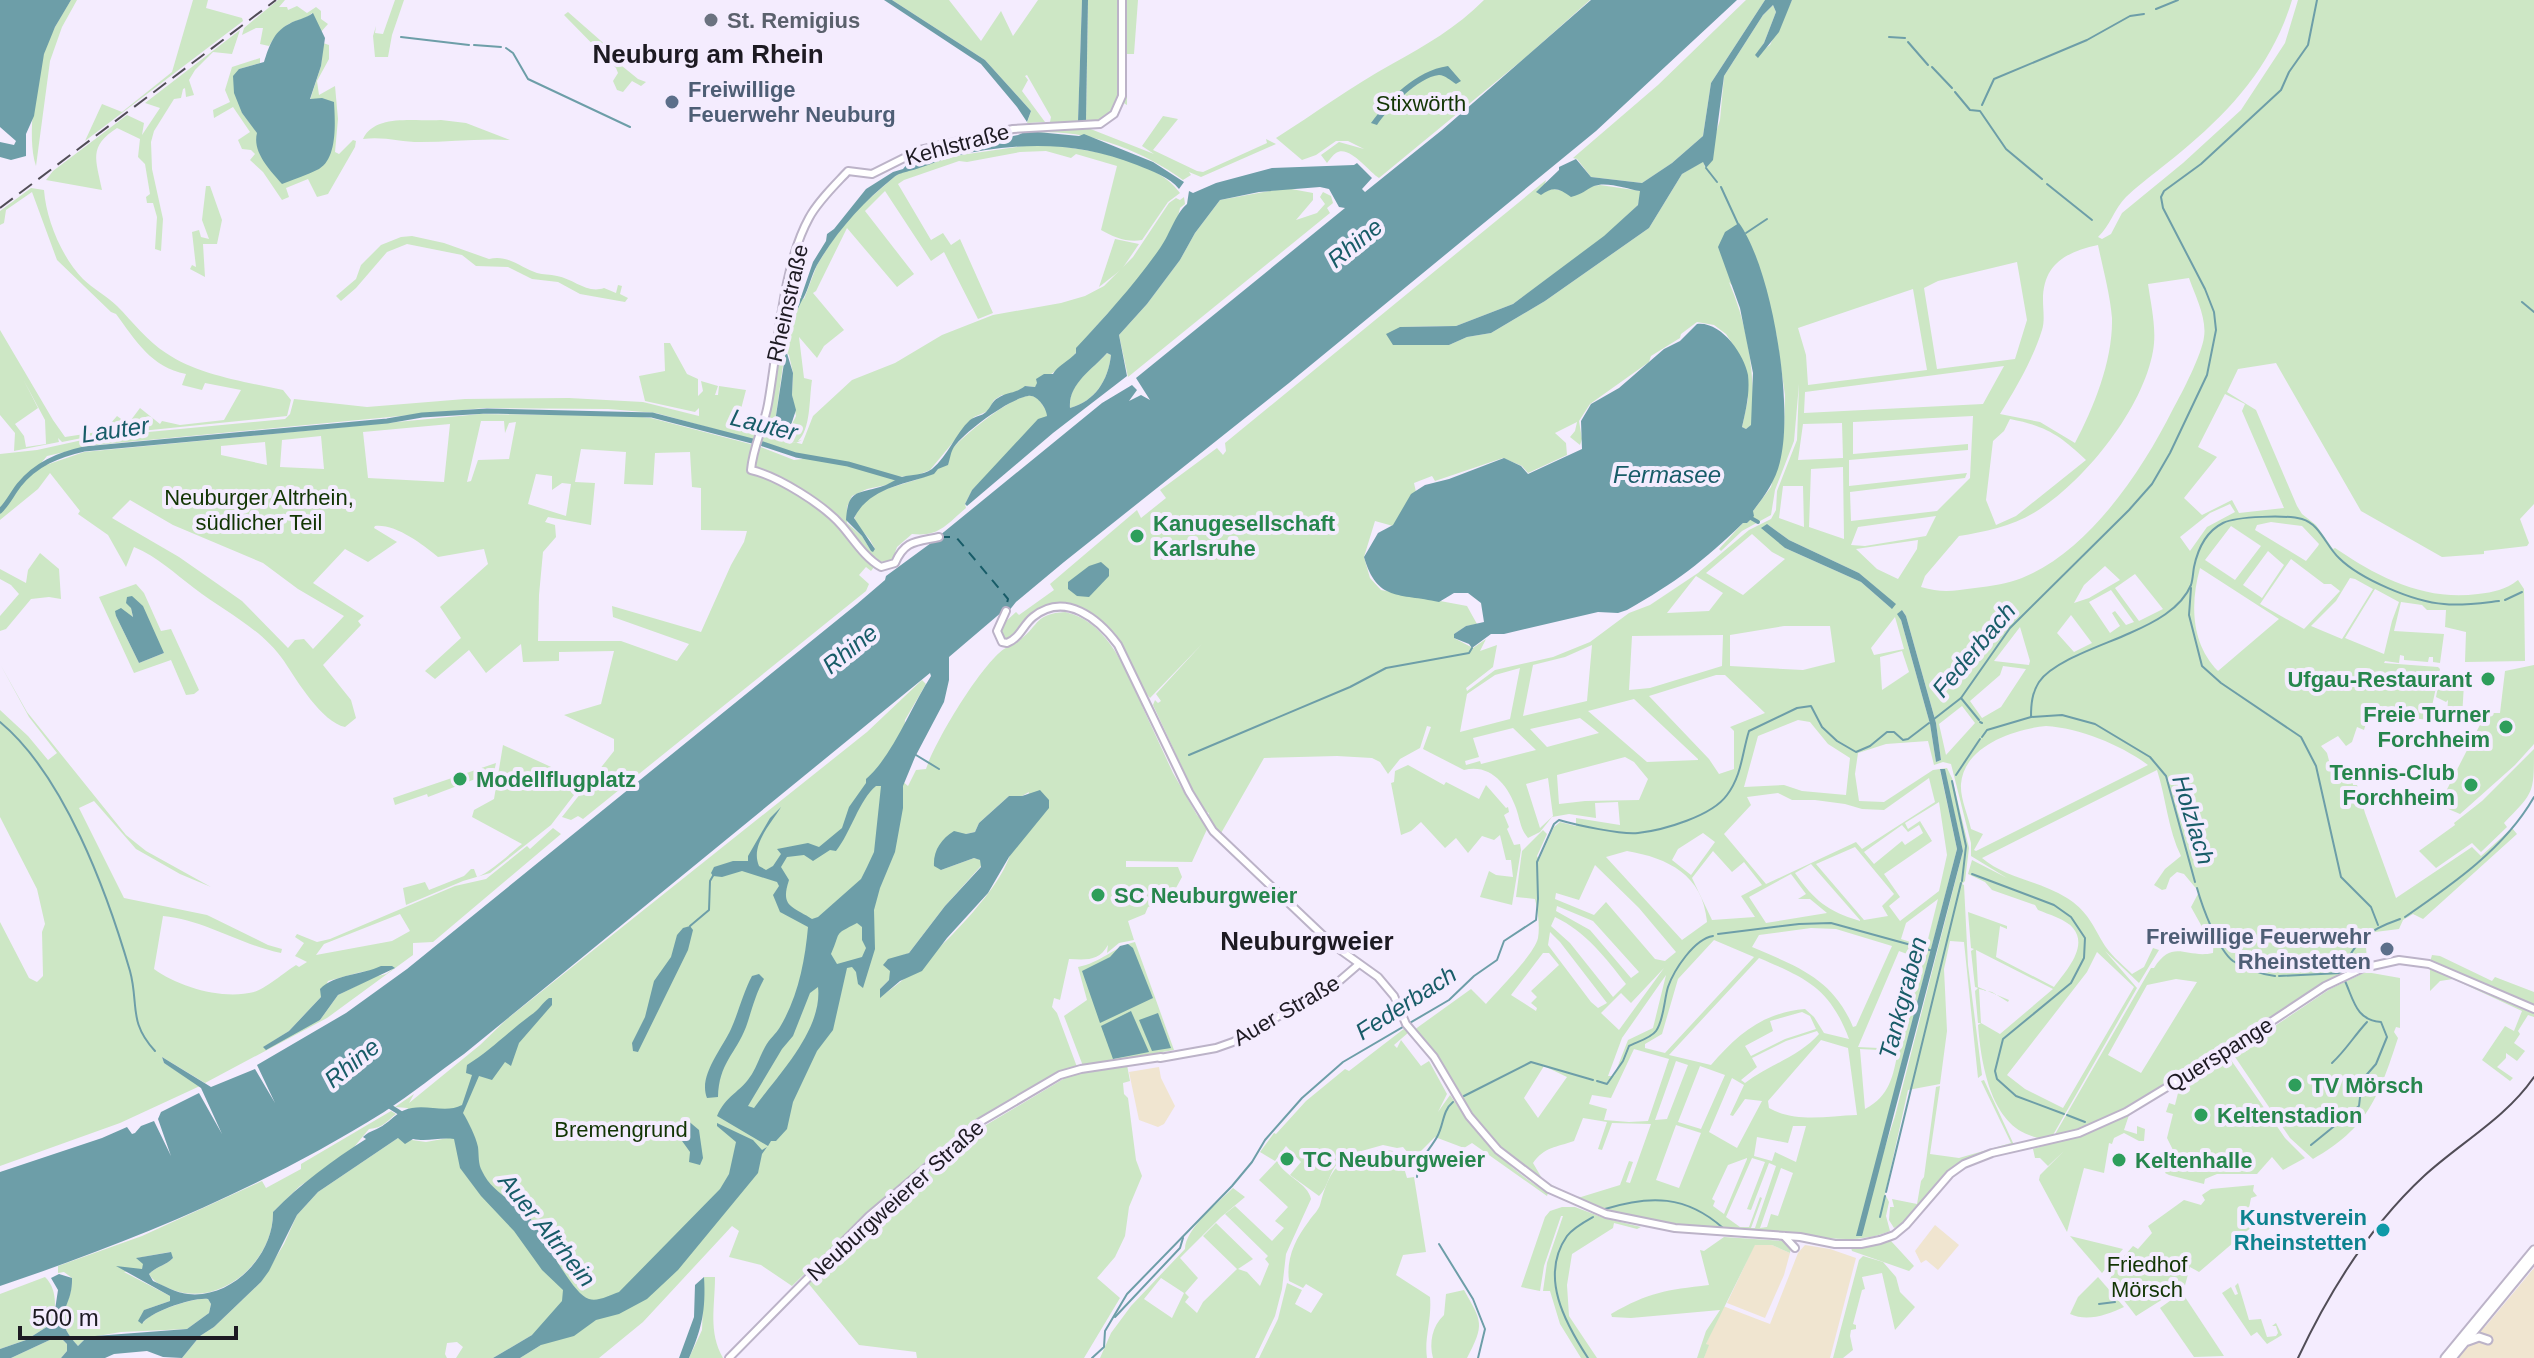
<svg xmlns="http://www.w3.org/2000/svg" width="2534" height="1358" viewBox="0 0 2534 1358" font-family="Helvetica,sans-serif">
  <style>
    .commercial { fill: #f0e5d0 }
    .green { fill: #cde7c5; fill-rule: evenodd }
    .water { fill: #6d9ea8; fill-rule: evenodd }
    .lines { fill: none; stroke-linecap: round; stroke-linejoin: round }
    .stream { stroke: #6d9ea8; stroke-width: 2 }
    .canal { stroke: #6d9ea8; stroke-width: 4 }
    .river { stroke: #6d9ea8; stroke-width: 5 }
    .ferry { stroke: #185c68; stroke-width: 2; stroke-dasharray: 10 8; stroke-linecap: butt }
    .secondary-casing { stroke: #bcb3c8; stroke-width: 10 }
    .primary-casing { stroke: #bcb3c8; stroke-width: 11 }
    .secondary { stroke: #fff; stroke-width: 6 }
    .primary { stroke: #fff; stroke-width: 7 }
    .tram { stroke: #514d57; stroke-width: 2 }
    .rail { stroke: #514d57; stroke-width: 2; stroke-dasharray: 16 8; stroke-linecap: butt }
    .worship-dot { fill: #6b7280; stroke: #f4ecfe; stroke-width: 3 }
    .service-dot { fill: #5c6f8a; stroke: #f4ecfe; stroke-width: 3 }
    .leisure-dot { fill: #2e9e5b; stroke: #f4ecfe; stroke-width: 3 }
    .culture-dot { fill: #0f9aa8; stroke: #f4ecfe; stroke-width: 3 }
    .labels { text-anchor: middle; stroke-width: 8; stroke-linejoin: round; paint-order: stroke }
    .worship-label { font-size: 22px; font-weight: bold; fill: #5b616d; stroke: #f4ecfe; text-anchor: start }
    .service-label { font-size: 22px; font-weight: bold; fill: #4e5e75; stroke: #f4ecfe; text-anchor: start }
    .park-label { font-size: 22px; fill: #123504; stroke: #f4ecfe }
    .street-label { font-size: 22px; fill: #1d1a22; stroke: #f4ecfe }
    .leisure-label { font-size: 22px; font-weight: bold; fill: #27864d; stroke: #f4ecfe; text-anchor: start }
    .culture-label { font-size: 22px; font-weight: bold; fill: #0d838f; stroke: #f4ecfe; text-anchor: end }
    .water-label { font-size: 24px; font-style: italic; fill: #185c68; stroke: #f4ecfe }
    .quarter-label { font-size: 26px; font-weight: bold; fill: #1d1a22; stroke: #f4ecfe }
  </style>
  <rect width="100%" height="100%" fill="#f4ecfe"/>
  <g class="commercial">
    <polygon points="1159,1067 1161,1078 1175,1106 1164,1124 1158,1127 1139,1120 1129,1072"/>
    <polygon points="1935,1225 1959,1245 1938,1270 1926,1260 1921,1263 1915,1251"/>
    <polygon points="1755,1244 1772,1245 1790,1253 1784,1275 1765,1318 1727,1303"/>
    <polygon points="1805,1245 1830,1249 1856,1258 1830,1358 1704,1358 1708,1346 1706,1344 1723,1306 1770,1324 1798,1253"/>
    <polygon points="2534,1268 2534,1358 2458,1358 2483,1327 2485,1327"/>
  </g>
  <g class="green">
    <path d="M71 0H77L62 27 50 61 36 166C26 136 36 74 47 44 53 29 63 13 71 0Z"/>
    <polygon points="193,0 208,0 206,8 242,18 243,21 85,141 102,104 122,112 172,72"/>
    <path d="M278 0H285L279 7H287L288 10 297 6 307 13 316 7 321 11V19L328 24 320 33 312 13C306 19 301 19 293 22 282 26 275 36 269 46L260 44 263 28H256L242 35 244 28Z"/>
    <polygon points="395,0 404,0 392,35 388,57 375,57 373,36 376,26 375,33 383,34"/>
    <polygon points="892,0 949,0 981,41 1001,11 1013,36 1038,0 1082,0 1078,123 1050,122 1051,117 1027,75 1025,76 1028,80 1022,91 1045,122 1027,123 1031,111 985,60"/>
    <polygon points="1088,0 1120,0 1121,93 1112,114 1096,123 1096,121 1086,121"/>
    <polygon points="1123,0 1138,0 1134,54 1127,54 1127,105 1122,102"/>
    <path d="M1484 0H1590L1526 57 1379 178C1369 172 1349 144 1336 153 1333 155 1330 159 1327 163L1321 155 1339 142 1364 149 1348 141H1336L1316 155 1302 160 1276 138C1314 114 1352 86 1392 64 1426 45 1456 28 1484 0Z"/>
    <polygon points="1746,0 1765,0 1711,83 1703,136 1672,163 1642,183 1591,177 1577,159 1573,158 1658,85"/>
    <path d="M1792 0H2292C2274 60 2236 105 2189 145 2169 163 2146 178 2126 197 2114 209 2110 226 2098 237L2102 239 2111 234 2122 213 2183 163 2241 110 2285 43 2298 0H2534V504L2520 519 2529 543 2527 546 2484 551V554L2442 557 2361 511 2276 363 2238 369 2227 392 2256 410 2297 506 2302 514 2316 525 2333 549 2335 548C2379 578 2425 601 2478 594 2494 592 2505 590 2518 580L2524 589 2525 661 2465 662 2466 632 2445 627 2446 610H2427L2422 605 2401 602 2394 631 2444 634 2440 663 2433 662V657H2429L2428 662 2404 660V656L2400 655 2399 663 2385 661 2384 663 2438 667 2440 669 2429 720 2369 713 2364 730 2357 727 2352 742 2346 746 2338 736 2321 746 2327 753 2332 772 2352 768 2353 785H2357L2365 813 2396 898 2472 847 2481 856 2512 828 2517 834 2423 919 2413 914 2403 920 2399 929 2375 932 2366 946 2367 963 2324 984 2234 1044 2229 1043 2228 1048C2185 1074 2103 1134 2054 1136L2151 968H2154C2173 938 2186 959 2213 953L2214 935 2206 934 2191 907 2199 892 2184 874 2177 872 2170 878 2166 889 2162 890 2154 885 2165 869 2181 856C2168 830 2166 798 2157 770L1982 858C2005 878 2040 881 2067 898 2086 910 2092 923 2102 941 2109 954 2122 964 2132 974L2144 967 2153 948 2159 950 2139 983 2105 951 2137 988 2053 1135C2044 1139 2039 1139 2029 1135 1990 1121 1981 1062 1978 1025L1981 1023H1978L1975 991 1978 988 1975 987 1971 951 1974 949 1971 948 1968 912 2007 926V929L2000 926 1996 957 2054 987C2065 972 2089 947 2073 928 2067 920 2048 914 2038 910L2035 905 1992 890 1985 882 1968 874 1972 860 2007 878 1971 856V843L1951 764 1943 762 1934 765 1928 741 1886 744 1858 753 1855 774 1859 801 1884 802 1933 770 1947 768 1952 778 1969 848 1965 881 1962 884 1964 885 1968 965 1982 1075 1978 1078 1964 942 1950 941 1944 969 1947 1031 1940 1084 1908 1090 1885 1194 1889 1202 1886 1216 1890 1231C1853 1247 1811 1235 1773 1231 1746 1228 1716 1230 1688 1227 1612 1219 1533 1193 1483 1131 1466 1110 1453 1087 1440 1063L1442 1062 1414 1030 1471 989 1486 1004C1498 990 1534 955 1538 938 1540 926 1538 911 1535 899L1516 897 1522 851 1543 830 1547 834 1537 856 1539 860 1554 827 1560 822 1576 826V818L1620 825 1618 802 1595 803 1596 818 1569 814 1552 817 1540 832 1528 838C1520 829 1520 819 1516 808 1508 785 1490 763 1464 770L1423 749 1431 727 1427 726 1420 748 1400 759 1388 774 1380 762 1372 758 1337 756 1264 758 1220 835 1207 818 1209 813 1202 810 1153 705 1155 700 1158 703 1161 701 1156 694 1202 644 1150 698C1124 668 1123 624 1080 607 1068 603 1055 602 1043 607 1027 614 1021 632 1006 640L1000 633 1003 624 1016 612 1019 615 1054 590 1050 584 1137 510 1141 518 1166 498 1160 490 1167 485 1217 448 1223 455 1226 451 1225 443 1546 180 1544 187 1563 191 1600 185 1641 191 1638 205 1604 237 1513 304 1456 326 1400 327 1449 345 1467 337 1491 333 1545 301 1649 228 1682 174 1703 161 1705 167 1720 120 1724 76 1763 15 1773 5 1776 12 1764 43 1756 55 1770 45ZM2098 245C2103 269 2110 294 2112 318 2113 360 2094 407 2075 443L2040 422 2000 414C2016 388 2033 359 2042 330 2045 321 2043 310 2043 300 2043 264 2066 252 2098 245ZM2017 262 2027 320 2015 359 1937 369 1924 288 1938 281ZM2189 278C2195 295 2207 318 2204 337 2202 354 2182 393 2173 409 2142 471 2089 551 2022 578 2007 584 1991 586 1975 588 1954 591 1941 593 1921 587L1925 576 1959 536C1986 532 2017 525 2040 509 2087 478 2143 408 2153 351 2157 330 2151 305 2148 284ZM1729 282 1776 333 1785 395 1784 432 1771 487 1753 511V516L1747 523H1743L1719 549 1721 551 1742 531 1771 515 1775 490 1794 441 1799 384 1797 440 1777 491 1776 510 1771 519 1749 530 1698 573 1650 605 1629 613 1590 642 1553 657 1495 670 1467 691 1466 688 1493 667 1497 645 1480 651 1486 639 1473 648 1454 638V634L1466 626 1477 624 1467 606 1381 590 1370 578 1364 557 1375 521 1393 526 1416 492 1414 483 1432 476 1435 481 1503 458 1522 466 1528 473 1567 455 1566 443 1555 433 1577 422 1575 431 1570 437 1580 445 1582 439 1579 421 1590 404 1649 362 1651 356 1680 338 1681 334 1697 322 1714 325 1726 334 1734 346 1748 399 1742 427 1746 429 1752 425C1756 377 1748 326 1729 282ZM1913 289 1927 370 1808 385 1806 355 1798 328ZM2004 366 1983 404 1804 413 1805 392ZM2225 394 2245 404 2242 411 2284 508 2239 513 2232 500 2202 515 2184 498 2217 457 2198 447ZM1973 416 1970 478 1937 511 1851 521 1850 492 1965 478 1967 473 1849 486V460L1968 450V444L1853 454V422ZM2010 419C2046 426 2060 435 2086 460L2016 516 1996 525 1986 500 1993 441 2004 431ZM1842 423 1843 458 1798 460 1803 424ZM1843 467 1844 538V539L1809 527 1811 469ZM1783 486H1803L1804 527 1779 518ZM2230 504 2235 512 2207 527 2190 551 2180 537 2210 513ZM1936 516 1926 536 1865 546 1851 545 1858 527ZM2271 522 2302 526 2319 544 2318 546 2306 561 2255 530 2257 525ZM1767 524 1789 540 1859 573 1895 604 1891 608 1861 582 1785 548ZM2231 526 2261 546 2235 580 2205 560ZM1752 534 1772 552 1785 559 1743 595 1706 573ZM1918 540 1917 549 1898 579 1877 569 1856 549ZM2268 551 2284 565 2262 598 2243 585ZM2291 559 2324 584H2331L2340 591 2304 629 2260 604ZM2105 566 2120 580 2089 598 2074 603 2084 585ZM2200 568 2279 619 2218 671C2191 644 2190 604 2200 568ZM2135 574 2163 609 2139 621 2115 588ZM1696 576 1723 593 1709 611 1667 613ZM2350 578 2355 579 2373 589 2342 639 2311 626 2336 601ZM2375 589 2399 602 2392 621 2384 654 2345 638ZM2111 590 2134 622 2126 625 2115 611 2112 613 2120 626 2110 633 2089 602ZM1902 610 1906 616 1936 723 1941 760 1936 762 1930 724 1901 620ZM2071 615 2092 643 2074 652 2057 633ZM1895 617 1904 649 1874 655 1871 648ZM1784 626H1830L1835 662 1803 670 1730 666V635ZM2020 627 2030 661 2029 665 1994 661ZM1723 635 1722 666 1650 688 1629 690 1632 636ZM1592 645 1587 701 1523 716 1533 665 1565 657ZM1902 651 1909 672 1882 690 1880 657ZM2003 666 2026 669 2001 707 1982 718 1970 701 2000 675ZM1520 668 1510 719 1460 732 1467 694 1495 675ZM1716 675H1725L1765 713 1730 727 1734 731V769L1719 774 1709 759 1649 696ZM1634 699 1698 759V760L1647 762 1588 711ZM1962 706 1975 723 1946 755 1939 724ZM1580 718 1599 733 1547 747 1530 729ZM1798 720 1810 722 1828 744 1850 758 1846 795 1802 791 1784 785 1744 787 1758 736ZM2046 726C2080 728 2121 745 2148 765L1976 851 1974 850 1983 834 1971 829C1968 815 1960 798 1961 784 1964 746 2014 729 2046 726ZM1513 728 1536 750 1481 764 1480 761 1466 765 1465 761 1479 757 1473 738ZM1625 757 1634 762 1648 779 1639 800 1585 801 1559 804 1557 775ZM1944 769 1963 851 1895 1116 1857 1236 1957 849 1940 770ZM1548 778 1553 816 1540 828 1526 784ZM1929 778 1935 802 1862 849 1856 842 1766 884 1724 834 1751 805 1747 797 1778 793 1792 800H1815L1845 804 1862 809 1884 810ZM1939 802 1947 855 1939 891 1900 921 1889 906 1900 897 1884 874 1932 841 1920 821 1908 829 1905 823ZM1902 825 1908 832 1919 825 1923 833 1905 845 1902 841 1874 864 1864 852ZM1703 833 1715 842 1691 875 1672 860 1678 849ZM1855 847 1894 894 1882 906 1888 916 1864 920 1816 864ZM1627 851C1668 858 1703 875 1707 922L1682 940 1606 857ZM1713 851 1732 872 1744 862 1762 885 1741 896 1755 917 1712 920 1692 878ZM1811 864 1860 920V921C1827 911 1815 901 1795 873ZM1595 865 1639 908 1676 952 1665 961 1655 959 1606 902 1594 915 1555 899 1556 893 1579 900ZM1791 874 1806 894 1798 899H1810L1827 913 1766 923 1749 897ZM1938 899 1926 947 1901 939 1906 923ZM1557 906 1593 921 1639 972 1631 978 1590 930 1556 911ZM1555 917C1586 932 1605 957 1626 984L1613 997 1570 943 1551 926ZM1811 928 1836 929 1892 946 1856 1026 1853 1027C1833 978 1796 966 1752 947L1759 935ZM1550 932 1560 942 1607 1003 1598 1008 1591 1002 1548 945ZM1714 940 1754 957 1665 1053 1645 1048V1044L1662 1034 1678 979ZM1976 950 2053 989 2000 1034 1981 1023 1979 989 1992 992 2008 1002 2009 1000 1978 987ZM1899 951 1923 960 1909 1003 1899 1049 1858 1047ZM2097 952 2134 987 2063 1108 2025 1089 2007 1075 2087 972ZM1543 953H1549L1559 965 1531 991 1537 997 1531 1003 1537 1008 1536 1011 1511 995ZM1759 958C1806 978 1830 988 1849 1039L1824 1033 1814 1017 1805 1009C1762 1013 1738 1034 1711 1065L1669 1055ZM1664 968 1619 1030 1601 1013 1621 993 1631 1003ZM1666 975 1653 1028 1628 1040 1614 1076H1608L1622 1038ZM2176 979 2197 982 2141 1073 2108 1055 2147 985ZM1802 1012 1810 1016 1816 1029 1785 1039 1751 1056 1745 1046 1773 1031 1770 1021ZM1817 1031 1819 1034C1800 1056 1769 1065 1745 1083L1741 1080 1757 1067 1752 1058 1786 1041ZM1821 1040 1848 1048 1857 1115C1827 1116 1796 1123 1769 1108L1768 1101ZM1634 1049 1669 1059 1648 1121 1629 1122 1604 1120 1607 1109 1589 1104 1592 1095 1611 1098ZM1860 1049 1898 1051C1893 1076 1890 1096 1865 1109ZM1676 1061 1688 1065 1667 1119 1655 1120ZM1544 1066 1567 1077 1538 1118 1524 1098ZM1700 1066 1725 1075 1701 1129 1678 1122ZM1732 1078 1744 1085 1730 1115 1733 1116 1745 1099 1762 1101 1737 1148 1709 1132ZM1583 1118 1607 1122 1598 1149 1602 1150 1612 1123 1651 1124 1630 1183 1626 1182 1633 1162 1629 1161 1620 1185 1581 1197 1572 1196 1543 1180 1533 1163C1544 1147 1557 1147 1574 1141ZM1676 1125 1701 1133 1679 1188 1656 1180ZM1793 1126H1806L1796 1162 1775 1152 1772 1161 1754 1156 1757 1137 1788 1143ZM1747 1158V1159L1724 1214 1713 1206 1715 1201 1712 1199 1728 1165ZM1752 1158 1765 1162 1747 1209 1751 1210 1769 1163 1776 1166 1755 1228H1751L1762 1198 1760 1197 1749 1227H1740L1726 1217ZM1781 1168 1793 1173 1778 1216 1771 1214 1767 1227 1760 1228Z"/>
    <polygon points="568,12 609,48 615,46 620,52 611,57 638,79 646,82 641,86 632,81 623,92 617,90 613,81 618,73 616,68 564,15"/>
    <path d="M240 30 232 54 213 52 195 70 189 80 194 95 186 97 185 88 183 89 181 98 174 99 154 131 151 142 152 169 163 219 161 251 155 249 157 217 153 203H147L146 197 150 194 145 164 138 157 140 139 117 128C88 147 96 159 102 190L46 180 53 171 127 115 144 123 142 135 160 108 145 103Z"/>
    <polygon points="323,43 329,45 329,59 317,81 319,95 335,86 338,119 335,152 339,154 353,140 356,141 355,147 328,194 317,197 308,179 286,188 289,197 282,200 263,172 250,160 255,154 251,150 242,149 238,140 250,132 233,107 214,118 213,110 230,102 225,90 232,67 260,58 260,63 239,69 242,113 258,133 310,100 321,66"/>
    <path d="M1163 116 1178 119 1153 150 1197 171 1203 172 1267 143 1266 139 1276 144 1201 177 1189 172 1191 175 1183 180C1141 150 1085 128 1034 133L1033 128H1088L1154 154 1142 146Z"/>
    <path d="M441 120 466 123 510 140C480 138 450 142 420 142 401 142 383 136 363 139 375 113 417 122 441 120Z"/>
    <path d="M1037 144C1080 148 1155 157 1180 193L1168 202 1142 240C1128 243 1113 237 1101 230L1117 166 1076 154 1071 158 1046 151 1020 152 967 162 959 161 904 180 898 184 931 240 943 233 951 245 960 239 993 313 978 319 944 252 931 261 885 191 865 211 914 274 897 287 847 228 816 291 813 293 844 330 824 346 817 358 799 337 804 378 812 380C809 399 811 429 798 441L802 440 796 443 761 432 780 335 792 295 804 299 817 265 832 241 852 214 894 177 903 171 961 155ZM785 351 789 355 793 373 792 395 796 416 790 428 775 422Z"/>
    <polygon points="206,186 210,186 222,220 217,244 203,244 205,277 190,269 192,265 196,267 192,232 199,230 201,237 209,239 202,220"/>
    <path d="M31 188 44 190C46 219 62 258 83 279 93 289 107 296 117 306 133 322 147 341 166 353 198 375 246 382 283 390L291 400 287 416 92 436 62 442 58 438 59 442 14 451 15 433 0 415V330L53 420 65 437 104 431 117 416 128 424 140 408 160 424 162 421 180 425 224 420 241 390 205 383 202 390 182 385 186 374C151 367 136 341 116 314L111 312 57 260 32 192 6 210 4 223 0 225V211ZM23 379 45 420 46 444 26 447 24 436 15 424 38 408Z"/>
    <polygon points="1286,188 1313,193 1313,200 1296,220 1317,213 1325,204 1320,197 1323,192 1331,196 1333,203 1327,208 1330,213 1128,377 1119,335 1147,304 1180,260 1195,233 1220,200"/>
    <path d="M1184 197 1185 204 1180 208C1171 253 1116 302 1087 337 1080 345 1076 355 1068 362 1057 371 1044 377 1035 387L1026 386 1011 395H1002L994 400 988 411 974 417 930 470 918 475 899 477 891 484 867 489 852 496 847 507V523L862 536 871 551 875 549 870 540 854 521C860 486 910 487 934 472 943 466 946 456 953 448 963 436 1021 387 1035 397 1040 399 1043 407 1047 411V416L972 490 965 504 966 508C946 525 939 537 912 534L897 547 892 561 878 562 871 571 866 567 859 575 869 584 866 591 583 819 578 816 571 820 562 817 614 751V739L564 715 601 704 614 651 559 652V661L523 662 521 644 486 673 469 650 435 679 425 671 461 638 440 607 488 564 484 549 438 557C422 544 396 524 375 526L374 528 397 542 368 562 345 549 313 583 364 616 358 621 361 625 323 665 351 700 356 718 345 727C322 722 297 681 284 661 261 628 225 612 194 588 174 573 158 557 134 547L126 567 108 535 78 514 80 511 50 473 38 489 0 520V454L37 450 96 437 285 419 290 414 294 399 367 407 465 399 569 398 643 402 699 416V408L695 412 645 401 639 376 665 371 664 343H670L687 374 698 379V396L703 391 701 381 718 386 715 395H718L719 386 746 390 736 428 755 434 754 440 656 413 608 409 484 408 96 445 47 456 42 462 46 465 84 452 480 414 633 416 651 418 758 446 794 460 802 459 804 456 758 440 760 435 802 444 813 416 852 380 895 363 942 335 993 315 1061 303 1085 296 1104 286 1133 257 1169 203 1176 198 1180 200ZM481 421H504L505 433 509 423 516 422 509 459 478 460 471 481 467 482ZM450 424 444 482 368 478 363 432ZM321 436 324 469 280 467 282 440ZM265 442 267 465 221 455V446ZM581 449 626 452 624 484 653 485 655 453 690 452 692 487 701 488V530L747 531 744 542 731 565 701 632 612 606 613 617 689 644 677 661 621 641H538L539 595 543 552 556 537 555 525 545 522 548 517 591 525 595 483 575 482ZM536 474 552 476V490L562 483 571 484 566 516 528 504ZM130 500 173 525 263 563 298 589 344 616 313 649 304 639 295 640 288 648 242 601 179 557 112 518Z"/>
    <path d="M412 236 444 243 489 259C508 254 521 268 537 273 543 275 550 274 557 276 574 279 587 294 604 288L616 293 618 285 622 286 620 294 628 298 625 302 580 294 558 282 532 279 508 267 476 266 462 255 407 244 387 252 356 288 341 301 336 296 356 279 361 265 381 245 401 237Z"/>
    <polygon points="1115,239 1139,244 1122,269 1099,287"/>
    <path d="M1107 353 1111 355C1108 381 1095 401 1070 408 1068 383 1092 370 1107 353Z"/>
    <polygon points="40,553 59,569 61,599 49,597 31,599 6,629 0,631 0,616 19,594 11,585 0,579 0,569 26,583 28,570"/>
    <path d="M136 584 144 593 161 631 171 629 199 690 194 694 186 695 171 660 134 673 99 597ZM131 608 164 653 139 663 116 616 133 618Z"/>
    <path d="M1065 612C1105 621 1121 661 1138 694L1142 696 1145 704 1142 706 1173 773 1197 815 1208 827 1192 862 1126 861V867H1178L1182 877 1170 899 1148 907 1145 914 1128 921 1134 940 1119 943 1107 953 1108 945C1099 961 1087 960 1069 959L1060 1000 1054 998 1052 1007 1057 1013 1077 1067 1062 1071 962 1130 870 1210 792 1286 761 1265 729 1257 739 1231 732 1226 643 1322 599 1358H520L541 1345 532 1335 493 1358H456L463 1347 457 1342 447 1343 445 1354 447 1358H182L200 1336 214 1327 261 1282 284 1244 297 1215 318 1192 398 1138 426 1142 448 1138 407 1108 395 1107 414 1094 409 1103 480 1045 507 1019 867 732 922 680 926 684 905 720 901 780 908 786 916 770 926 769C935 741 981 665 1004 649 1009 646 1015 644 1020 640 1040 624 1035 614 1065 612ZM1029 792C1021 817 1016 845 1004 869 983 909 918 972 880 997V989L889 980 896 958 909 953 945 906 981 866V860L974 858 941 870 966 834 975 832 979 823 1009 796H1022Z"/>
    <path d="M0 664 27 712 126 835 146 851 211 887 180 874 136 849 94 801 79 808 124 898 207 915 268 945 282 949 281 953C241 945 205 920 163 916L154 969C179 987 222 1000 254 992 265 989 285 972 296 965L299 967 307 962 295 956 304 943 295 937 297 934 317 942 330 939 455 886 486 879 527 846 530 849 553 828 561 834 433 942 413 943V955L327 1018 205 1083 162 1057 164 1063 200 1086 120 1123 0 1166V922L29 978 37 982 43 976 42 932 45 924 37 889 0 817V710L28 736 48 760 57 753 29 717ZM400 914 410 931 392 941 316 955 324 944ZM394 968 386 974 374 977 338 995 320 1020 264 1047 289 1031 321 997 328 981 361 972Z"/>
    <polygon points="2534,665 2534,744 2515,765 2460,814 2439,805 2486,713 2500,713 2505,671"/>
    <polygon points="2440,676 2455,677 2455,680 2464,684 2462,717 2447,716 2448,700 2446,702 2436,697"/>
    <path d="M503 745 584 782 551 825 490 873 463 881 406 905 403 888 425 882 429 890 464 876 471 869H474L477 877C492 871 509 854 522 844L472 817 474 810 494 799Z"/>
    <path d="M2534 749C2534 794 2534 792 2504 823L2507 827 2481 852 2472 843 2436 868 2419 851 2455 825 2454 823 2482 801Z"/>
    <polygon points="496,763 494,772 428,797 427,794 395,805 393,798"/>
    <polygon points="1408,765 1444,785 1446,782 1479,799 1486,785 1506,808 1508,807 1509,812 1504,815 1509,827 1507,829 1514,845 1520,844 1521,850 1512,905 1480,897 1489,871 1496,875 1513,877 1511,860 1506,860 1500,835 1494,840 1482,836 1468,853 1456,838 1445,848 1421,822 1411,831 1401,835 1391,783 1394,782 1395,771"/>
    <path d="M1135 942 1174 1050 1083 1066 1064 1016 1087 1000 1078 967C1100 963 1114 947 1135 942Z"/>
    <polygon points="2432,955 2440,956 2492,981 2495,977 2534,992 2534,1007 2430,962"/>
    <polygon points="2430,966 2534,1011 2534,1017 2528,1015 2518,1031 2520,1034 2514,1043 2525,1051 2517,1061 2506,1053 2506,1058 2497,1067 2513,1078 2510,1081 2482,1060 2505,1026 2514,1031 2522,1011 2453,979 2440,981 2430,991"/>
    <path d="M2366 972 2400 978V1028L2396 1027 2394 1032 2398 1038C2379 1096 2368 1128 2313 1159L2290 1138 2233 1054 2330 989Z"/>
    <path d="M1405 1028 1409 1032 1394 1045 1397 1048 1401 1040 1421 1066 1429 1061 1447 1094 1438 1112 1450 1095C1477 1135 1506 1168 1548 1193L1547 1196 1472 1143 1464 1148 1435 1137 1413 1159 1403 1147 1397 1148 1383 1145 1340 1157 1342 1160C1328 1170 1330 1185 1319 1196L1290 1175 1301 1162 1286 1146 1275 1161 1260 1152 1274 1133 1276 1134 1306 1101 1345 1069 1349 1071Z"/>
    <polygon points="2231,1056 2231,1060 2285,1138 2305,1158 2283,1170 2272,1157 2257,1174 2217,1174 2205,1179 2204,1184 2169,1175 2165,1173 2178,1152 2173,1150 2167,1138 2173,1114 2166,1112 2169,1103 2175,1105 2179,1089"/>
    <polygon points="1127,1065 1130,1081 1123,1083 1124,1094 1128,1098 1136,1160 1142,1176 1129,1207 1125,1236 1115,1257 1097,1278 1120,1298 1084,1358 917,1358 916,1352 859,1345 808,1283 875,1217 976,1131 1070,1075"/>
    <path d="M1984 1080 2014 1145C1997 1149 1975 1152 1961 1164 1939 1183 1922 1218 1894 1228L1889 1220 1890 1207H1894L1892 1199 1917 1204 1921 1181 1924 1177 1936 1087 1940 1086 1930 1154 1959 1158 2011 1143 1983 1085 1981 1081Z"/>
    <path d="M391 1111 396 1114C387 1121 383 1128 369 1129L350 1152 300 1186 273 1212C274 1262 218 1311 168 1288 159 1284 154 1282 149 1274 157 1266 165 1266 173 1258L170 1252 137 1258 144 1264 142 1269 124 1272 170 1296V1301L144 1310 143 1323C149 1312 195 1297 208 1299L211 1304 209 1313 187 1329 121 1332 86 1338 78 1346C48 1313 72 1312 72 1278L64 1272 58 1273V1266L142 1236 262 1181 266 1188 301 1169V1164Z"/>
    <polygon points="2130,1112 2124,1130 2137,1134 2137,1126 2145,1129 2144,1141 2139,1141 2124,1133 2114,1138 2112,1144 2109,1143 2104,1173 2084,1168 2067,1232 2039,1180 2040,1175 2064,1151 2048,1166 2040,1158 2035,1158 2033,1149 2078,1135"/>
    <path d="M1382 1149 1393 1151 1402 1161 1407 1178 1414 1177 1426 1252 1403 1255 1396 1275 1430 1297C1432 1320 1424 1338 1427 1358H1259L1278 1319 1287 1283 1302 1290 1295 1304 1311 1313 1323 1294 1306 1284 1303 1288 1289 1281C1286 1259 1295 1239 1309 1221 1312 1216 1318 1211 1320 1205 1324 1190 1329 1172 1343 1161L1351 1168 1362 1167 1369 1160 1365 1155Z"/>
    <path d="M1277 1161C1284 1176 1308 1183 1311 1199L1286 1254 1282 1289 1275 1316 1255 1358H1100L1111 1333 1131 1306 1185 1249C1185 1229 1219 1202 1233 1188L1245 1197 1221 1217 1180 1258 1198 1278 1185 1293 1189 1297 1185 1302 1197 1313 1203 1302 1237 1269 1203 1236 1216 1223 1253 1259 1238 1269 1247 1272 1260 1286 1269 1264 1265 1259 1268 1256 1225 1214 1235 1206 1272 1241 1284 1228 1275 1221 1288 1207 1259 1180ZM1161 1278 1184 1293 1172 1318 1144 1299Z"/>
    <polygon points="2254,1185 2253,1191 2257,1196 2251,1198 2249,1208 2254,1225 2199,1272 2190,1267 2184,1289 2179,1289 2136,1316 2109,1281 2113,1273 2111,1271 2133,1246 2138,1249 2152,1233 2148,1226 2184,1200 2201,1205 2205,1200 2202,1195 2211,1189"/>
    <polygon points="1562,1207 1575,1207 1604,1218 1641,1227 1637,1229 1614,1223 1613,1228 1572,1254 1567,1285 1569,1316 1597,1358 1581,1358 1560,1324 1550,1291 1543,1291 1547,1263 1563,1216 1561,1216 1544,1266 1540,1291 1521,1287 1545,1217 1550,1211"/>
    <polygon points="2070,1236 2115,1247 2123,1249 2102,1273"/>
    <path d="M1724 1237 1785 1241 1791 1246 1790 1253 1772 1245H1755L1706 1344 1709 1345 1704 1358H1697L1706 1331 1720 1310 1631 1318 1612 1317 1611 1314C1649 1292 1666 1290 1709 1285L1700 1250 1704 1251Z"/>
    <polygon points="1809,1241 1851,1247 1891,1241 1914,1266 1909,1271 1852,1251 1851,1248 1804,1242"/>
    <polygon points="1863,1256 1883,1262 1896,1277 1900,1292 1915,1307 1895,1330 1882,1273 1862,1277 1865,1289 1862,1290 1853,1324 1856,1325 1856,1329 1851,1330 1850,1336 1853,1350 1843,1358 1833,1358 1859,1260"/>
    <path d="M45 1277C57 1289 56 1306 53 1323L26 1340 0 1349V1294Z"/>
    <path d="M704 1277H715C715 1306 708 1332 723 1358H689L702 1330Z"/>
    <path d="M2098 1277 2124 1307C2107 1315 2087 1322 2070 1314L2078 1297Z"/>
    <polygon points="2238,1283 2249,1320 2261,1319 2267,1337 2276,1336 2278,1333 2276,1326 2272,1326 2276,1323 2282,1335 2267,1344 2257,1332 2251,1336 2222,1293 2231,1287 2235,1295 2238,1294 2235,1286"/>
    <path d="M1464 1290C1482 1322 1485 1324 1467 1358H1433C1429 1343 1432 1326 1444 1315L1446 1294Z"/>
    <polygon points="2181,1293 2183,1294 2224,1356 2194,1357 2160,1308"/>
    <polygon points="54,1338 61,1338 67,1344 67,1351 61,1358 11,1358"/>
  </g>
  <g class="water">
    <polygon points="0,0 71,0 55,27 44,54 34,116 26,134 26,156 11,160 0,157 0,142 14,145 16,141 0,127"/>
    <polygon points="884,0 892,0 985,60 1031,111 1027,122 1017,107 981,64"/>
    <polygon points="1082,0 1088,0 1086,121 1078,121"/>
    <path d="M1591 0H1737L1596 131 1289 383 1064 562 1016 602 1008 612 1003 611 949 657V680L944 702 915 757 903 786V808L895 852 880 888 874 910 875 949 863 988 858 984 856 972 852 967 847 968 833 1030 817 1051 793 1102 787 1129 776 1141H771L768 1146 717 1116C726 1095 740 1093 752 1074 757 1066 760 1056 765 1047 769 1039 776 1034 780 1027 798 997 805 961 808 927L780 912 773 895 779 886 777 882 742 871 722 877 713 876 711 873 714 867 733 861H748V856L770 818 781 807C771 824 750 845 759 866L766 870 773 866 781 854 777 849 808 843 819 847 842 828 849 807 866 783V779C892 757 911 707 931 676L930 673 464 1054C437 1073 412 1094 384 1112 264 1187 134 1241 0 1286V1172L102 1138 127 1127 132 1134 135 1133 141 1126 154 1121 171 1156 158 1119 161 1112 199 1093 222 1134 201 1088 164 1063 162 1057 211 1087 255 1069 275 1103 257 1065 346 1013 407 969 857 604 885 580 886 576 931 543 939 540V536L1102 403 1132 385 1137 390 1129 401 1141 395 1150 400 1136 378 1345 208 1339 207 1329 189 1320 187 1259 192 1220 200 1195 233 1180 260 1147 304 1119 335 1127 376 1053 433 967 506 965 504 972 490 1038 419 1047 416C1047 409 1037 394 1028 396 1009 399 965 431 954 447 951 451 950 459 948 465L938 469 934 474C904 485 870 487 854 518L875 549 873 552 871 551 862 536 846 520C848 490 856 494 880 487 888 485 896 479 902 477 912 474 922 476 932 469 948 456 955 434 970 420 975 416 982 416 986 412 991 407 992 401 998 398 1007 392 1015 394 1025 386L1035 387 1037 383 1036 379 1044 374H1053C1057 366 1069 361 1076 353V348C1105 317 1133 286 1158 251 1169 237 1175 214 1187 204L1189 191 1193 193 1216 183 1272 168 1354 165 1357 163 1372 178 1362 189 1365 192 1442 130ZM1107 353 1111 355C1108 381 1095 401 1070 408 1068 384 1092 370 1107 353ZM876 786H881L874 852 867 867 861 879 818 917 812 919C792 906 780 907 789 880L781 867 787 857 804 855 813 861 830 850 836 851C851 832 859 800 876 786ZM857 923 862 927V940L866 948 862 957 837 964 831 954C842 930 832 936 857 923ZM818 987C823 1030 777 1076 754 1108L748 1106 782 1049 793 1036 810 993Z"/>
    <path d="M1765 0H1792L1779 32 1758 58 1755 55 1764 43 1776 12 1773 5 1763 15 1724 76 1713 160 1706 168 1703 162 1682 174 1649 228 1545 301 1491 333 1467 337 1449 345H1393L1386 334 1400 327 1456 326 1513 304 1604 236 1638 205 1640 191C1628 189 1606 181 1594 186 1585 190 1583 194 1571 197 1559 188 1553 186 1541 195L1536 192 1559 170V167L1576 159 1591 177 1642 183 1672 163 1703 136 1711 83Z"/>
    <path d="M313 13 325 38 321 66 310 99 322 98 334 102C335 121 338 158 319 169 307 175 294 179 282 184 270 170 252 152 257 133L242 113 234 93 233 76 239 69 264 62C269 47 273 32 289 24 297 19 305 19 313 13Z"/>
    <path d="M1448 66 1461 81 1456 84C1451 81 1445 75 1439 75 1418 77 1388 109 1377 125L1371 123C1390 98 1415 71 1448 66Z"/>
    <path d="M1027 131 1079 136 1084 134 1153 162 1184 182 1179 189C1170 177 1151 171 1137 165 1076 140 1014 142 950 157 936 161 923 168 909 171 903 173 899 173 893 178 862 203 837 231 817 265 811 276 809 288 803 299L801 297 813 262 826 241 827 234 834 229 866 189 893 172 903 169 908 163 963 146 1018 135Z"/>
    <path d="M1739 223C1772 269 1793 401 1781 457 1777 479 1766 494 1753 511L1754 516 1747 523H1743C1704 561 1675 583 1627 610L1618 613 1598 612 1504 634H1491L1472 648 1469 644 1454 638V634L1466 626 1484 622 1481 603 1468 593H1454L1439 602C1399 593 1377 602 1364 557L1378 533 1393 525 1411 494 1425 485 1449 479 1504 458 1521 466 1528 474 1582 449 1581 421 1591 404 1619 388 1664 349 1680 341 1697 324C1721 321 1744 354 1748 375 1750 393 1746 410 1742 427L1746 429 1751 425 1753 373 1740 308 1718 247 1725 232Z"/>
    <polygon points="786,350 793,373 792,395 796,410 790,428 779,426 775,422"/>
    <polygon points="1767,524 1789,540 1859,573 1896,604 1892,609 1861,582 1785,548 1761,528"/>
    <polygon points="1101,562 1109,569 1109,576 1089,597 1077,596 1068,589 1068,582 1089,566"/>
    <polygon points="132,596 143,606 164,653 139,663 116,616 115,611 121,608 133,617 131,608 126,603 127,597"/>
    <polygon points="1902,610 1906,616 1936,723 1941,760 1936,762 1930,724 1901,620 1897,614"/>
    <polygon points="1940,769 1945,769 1963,851 1862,1236 1856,1236 1957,849"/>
    <path d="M1040 790 1049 800V808L1009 857 988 893 947 938 922 971 900 981 880 998V989L889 980 890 971 883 965 888 959 909 953 945 906 981 867 980 860 974 858 941 870 934 866C933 851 941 839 954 831L966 834 975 832 979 823 1009 796H1022Z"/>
    <polygon points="690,926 693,930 688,950 638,1052 633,1051 632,1043 645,1017 654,981 671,957 677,935 683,928"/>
    <polygon points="1128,944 1133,948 1153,998 1100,1023 1082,971 1110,957 1120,946"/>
    <path d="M381 966H392L395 968 338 995 320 1020 266 1050 263 1047 289 1031 321 997 320 989C335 974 362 975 381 966Z"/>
    <path d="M759 974 764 979C755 995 752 1010 746 1027 735 1055 719 1063 718 1097L707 1098C698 1076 722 1049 731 1029 739 1011 743 993 752 976Z"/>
    <path d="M549 998H552V1005L519 1043 511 1066 505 1062 492 1080 479 1076 463 1113C468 1121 476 1137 478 1147 479 1155 478 1164 482 1171 493 1195 519 1202 534 1223 545 1238 572 1294 589 1299 598 1302 610 1295 619 1292L720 1189 729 1174 736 1142 717 1126V1123L753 1140 762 1150 767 1147 762 1154 758 1173 678 1270 647 1299 619 1314 596 1320 574 1336 541 1345 520 1358H493L532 1335 562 1301 563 1290 542 1270 514 1231 481 1196 460 1168 454 1139C439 1137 428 1142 413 1139L405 1144 398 1138 318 1192 297 1215 269 1271 261 1282 214 1327 200 1336 182 1358 163 1357 147 1351 114 1354 105 1358H61L67 1351V1344L61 1338H54L11 1358H0V1349L26 1340 53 1323 58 1290 51 1278 59 1274 72 1278C73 1311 48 1313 78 1346L86 1338 95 1336 187 1329 209 1313 211 1304 208 1299C194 1297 149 1312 142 1324L138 1321 144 1310 170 1301V1296L116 1266 142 1269 143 1264 136 1258 171 1252 173 1258C165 1266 157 1266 149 1274L153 1281C165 1286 176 1293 188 1294 233 1299 274 1254 273 1212 300 1184 333 1160 366 1139L363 1137C370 1130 378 1130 385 1124 394 1118 399 1110 412 1108 429 1105 447 1113 462 1105L472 1075 466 1073 467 1065C490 1051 509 1031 531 1015 538 1011 542 1003 549 998Z"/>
    <polygon points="1131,1011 1149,1052 1113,1059 1101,1026"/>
    <polygon points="1158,1013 1171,1048 1152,1051 1139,1020"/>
    <polygon points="686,1119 699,1130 703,1158 700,1165 689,1162 690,1152 677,1134 679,1123"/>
    <path d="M704 1277C706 1309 702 1329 689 1358H679L694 1317 695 1285Z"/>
  </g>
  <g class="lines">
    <g class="stream">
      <polyline points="2156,9 2178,0"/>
      <polyline points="401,37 469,45"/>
      <polyline points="1889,37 1905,38"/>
      <polyline points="1908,42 1928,65"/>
      <polyline points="474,45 501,47"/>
      <polyline points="506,48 513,53 528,79 630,127"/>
      <polyline points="1932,67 1952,88"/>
      <polyline points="1955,92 1970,110 1980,111 2006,149 2042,179"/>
      <polyline points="1982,105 1994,79 2087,40 2130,16 2144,14"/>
      <polyline points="1706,168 1717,182"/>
      <polyline points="2047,184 2092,220"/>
      <polyline points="1721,187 1738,224"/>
      <polyline points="1746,233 1767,219"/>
      <polyline points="2522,302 2534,312"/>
      <polyline points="786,350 787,328 802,298"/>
      <polyline points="2191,588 2189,615 2202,666 2221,683 2301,737 2316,766 2341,877 2371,907 2378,925"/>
      <polyline points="2505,600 2522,592"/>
      <polyline points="1961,698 1979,720"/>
      <path d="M2031 717C2031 704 2032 693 2039 682 2054 660 2107 644 2130 633 2153 623 2181 609 2191 585 2193 579 2193 572 2194 567 2198 548 2207 531 2223 523 2237 516 2287 515 2302 519 2320 524 2326 546 2339 558 2360 579 2414 602 2444 604 2461 606 2481 603 2499 601"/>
      <polyline points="1934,719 1961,698 2010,628 2129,510 2152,484 2170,453 2207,375 2216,330 2214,312 2205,289 2163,208 2161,197 2164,191 2201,164 2281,90 2289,72 2308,45 2317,0"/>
      <path d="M0 722C64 775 107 892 130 971 139 1004 128 1022 155 1051"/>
      <polyline points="1980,722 1982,723"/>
      <polyline points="1982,737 1987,730 2031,717 2062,715 2095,724 2150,757 2166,776 2195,882"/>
      <polyline points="916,755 939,769"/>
      <polyline points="1189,755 1350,687 1386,668 1469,653 1472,648"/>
      <polyline points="1956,775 1980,739"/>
      <polyline points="1952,781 1966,846 1962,881"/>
      <polyline points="1972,874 2054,905 2071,917 2085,938 2084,958 2071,983 2003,1039 1995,1071 1997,1079 2016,1096 2064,1114"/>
      <path d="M2197 888C2202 906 2218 950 2233 961 2245 969 2261 974 2275 976"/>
      <path d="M2405 917C2453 884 2505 848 2534 797"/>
      <polyline points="690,926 709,910 710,881 714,874"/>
      <polyline points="1718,934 1799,924 1831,923 1933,951"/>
      <path d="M2279 976 2341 973C2356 939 2366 931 2400 919"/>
      <path d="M2332 1063C2346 1050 2354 1036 2367 1022"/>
      <path d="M1597 1081 1607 1084 1623 1061 1629 1046C1637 1042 1651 1038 1656 1031 1664 1020 1664 1000 1668 987 1674 970 1694 939 1713 936"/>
      <polyline points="1464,1096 1531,1062 1593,1080"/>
      <polyline points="2067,1115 2085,1122"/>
      <path d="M2311 1145 2359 1106 2362 1080 2376 1064 2387 1037 2381 1022C2356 1020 2354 1001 2345 981"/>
      <path d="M1417 1177C1417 1161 1429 1151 1437 1137 1444 1125 1442 1111 1453 1102"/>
      <polyline points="1886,1192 1961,883"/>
      <path d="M1605 1209C1650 1195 1686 1195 1723 1228"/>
      <polyline points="1880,1217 1885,1196"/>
      <polyline points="1439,1244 1473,1299 1485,1329 1478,1358"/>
      <polyline points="2099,1304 2115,1302"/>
      <polyline points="1115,1317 1180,1248 1183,1238"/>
      <path d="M1092 1358 1104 1347 1105 1331 1127 1294 1232 1186 1252 1162 1265 1140 1302 1098 1343 1062 1449 1000 1474 976 1497 960 1504 941 1536 920 1538 899 1537 862 1554 824 1559 820C1576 825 1622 835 1638 833 1664 830 1712 816 1727 795 1742 775 1742 753 1749 731L1797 708 1811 706 1822 727 1837 741 1856 752 1870 746 1887 732H1894L1903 740 1908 739 1929 723"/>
      <path d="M1588 1358C1565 1323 1539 1276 1567 1236 1573 1228 1584 1222 1593 1217"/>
    </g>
    <polyline class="canal" points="1751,518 1758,522"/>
    <g class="river">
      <path d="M0 511C8 503 12 494 19 485 36 464 58 455 84 449L387 421 422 415 487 411 652 415 760 443 796 455 848 464 903 480"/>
      <polyline points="386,1104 405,1116"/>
    </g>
    <polyline class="ferry" points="940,537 956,537 1008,599 1006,607"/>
    <defs>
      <g id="secondary">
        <path d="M939 537C916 542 905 540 895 563L881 567C865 558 854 540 842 526 824 505 778 476 751 470 753 446 764 427 768 404 778 349 782 267 809 218 818 201 835 185 848 171L872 174 920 150 1013 129 1100 124 1114 114 1122 96V0"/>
        <path d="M1006 611 997 631 1002 642 1007 643C1020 638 1023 625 1033 617 1065 591 1099 619 1118 645L1189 792 1213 831 1332 944 1378 977 1394 996 1406 1024 1434 1057 1469 1116 1498 1150 1549 1189 1606 1214 1675 1228 1800 1237 1835 1244H1861L1880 1240 1894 1235 1906 1225 1950 1174 1964 1164 1992 1153 2079 1133 2126 1112 2230 1049 2325 986 2363 968 2399 960 2429 964 2534 1009"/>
        <polyline points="1160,1058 1216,1048 1233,1042 1337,983 1359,964"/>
        <polyline points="1784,1236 1795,1248"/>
        <polyline points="729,1358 869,1216 980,1122 1060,1075 1081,1069 1161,1057"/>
      </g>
      <g id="primary">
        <polyline points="2468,1341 2479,1337 2488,1340"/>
        <polyline points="2445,1358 2534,1250"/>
        <polyline points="2452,1358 2534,1258"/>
      </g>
    </defs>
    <use href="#secondary" class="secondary-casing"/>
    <use href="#primary" class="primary-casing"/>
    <use href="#secondary" class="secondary"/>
    <use href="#primary" class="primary"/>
    <path class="tram" d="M2298 1358C2329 1292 2370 1226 2424 1176 2461 1142 2505 1119 2534 1077"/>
    <polyline class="rail" points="0,208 276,0"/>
  </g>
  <circle class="worship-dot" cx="711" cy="20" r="8"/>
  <g class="service-dot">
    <circle cx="672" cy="102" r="8"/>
    <circle cx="2387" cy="949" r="8"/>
  </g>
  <g class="leisure-dot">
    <circle cx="1137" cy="536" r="8"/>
    <circle cx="2488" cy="679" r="8"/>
    <circle cx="2506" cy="727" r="8"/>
    <circle cx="460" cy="779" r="8"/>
    <circle cx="2471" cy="785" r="8"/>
    <circle cx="1098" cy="895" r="8"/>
    <circle cx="2295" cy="1085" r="8"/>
    <circle cx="2201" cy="1115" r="8"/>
    <circle cx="1287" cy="1159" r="8"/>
    <circle cx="2119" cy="1160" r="8"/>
  </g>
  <circle class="culture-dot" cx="2383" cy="1230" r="8"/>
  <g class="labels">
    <g class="worship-label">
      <text x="727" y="28">St. Remigius</text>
    </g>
    <g class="service-label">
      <text x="688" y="97">Freiwillige<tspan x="688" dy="25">Feuerwehr Neuburg</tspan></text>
      <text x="2371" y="944" text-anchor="end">Freiwillige Feuerwehr<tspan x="2371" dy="25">Rheinstetten</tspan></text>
    </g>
    <g class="park-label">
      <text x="1421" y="111">Stixwörth</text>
      <text x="259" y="505">Neuburger Altrhein,<tspan x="259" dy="25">südlicher Teil</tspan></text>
      <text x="621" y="1137">Bremengrund</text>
      <text x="2147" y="1272">Friedhof<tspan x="2147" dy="25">Mörsch</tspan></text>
    </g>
    <g class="street-label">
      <text transform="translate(957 144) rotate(-15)" y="8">Kehlstraße</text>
      <text transform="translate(787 303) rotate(-77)" y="8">Rheinstraße</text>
      <text transform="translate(1286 1010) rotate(-30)" y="8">Auer Straße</text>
      <text transform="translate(2219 1054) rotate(-32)" y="8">Querspange</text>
      <text transform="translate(895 1200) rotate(-42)" y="8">Neuburgweierer Straße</text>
    </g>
    <g class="leisure-label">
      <text x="1153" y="531">Kanugesellschaft<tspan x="1153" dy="25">Karlsruhe</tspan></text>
      <text x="2472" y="687" text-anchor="end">Ufgau-Restaurant</text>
      <text x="2490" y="722" text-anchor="end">Freie Turner<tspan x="2490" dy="25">Forchheim</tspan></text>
      <text x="2455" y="780" text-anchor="end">Tennis-Club<tspan x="2455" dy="25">Forchheim</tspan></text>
      <text x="476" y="787">Modellflugplatz</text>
      <text x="1114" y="903">SC Neuburgweier</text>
      <text x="2311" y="1093">TV Mörsch</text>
      <text x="2217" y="1123">Keltenstadion</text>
      <text x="1303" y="1167">TC Neuburgweier</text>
      <text x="2135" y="1168">Keltenhalle</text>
    </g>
    <g class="culture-label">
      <text x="2367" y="1225">Kunstverein<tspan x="2367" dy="25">Rheinstetten</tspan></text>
    </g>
    <g class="water-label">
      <text transform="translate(1355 243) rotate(-39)" y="8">Rhine</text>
      <text transform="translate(764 425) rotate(14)" y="8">Lauter</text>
      <text transform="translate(115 430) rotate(-8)" y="8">Lauter</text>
      <text x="1667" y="483">Fermasee</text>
      <text transform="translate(850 649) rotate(-39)" y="8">Rhine</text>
      <text transform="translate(1974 650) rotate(-50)" y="8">Federbach</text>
      <text transform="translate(2193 820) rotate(73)" y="8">Holzlach</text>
      <text transform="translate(1903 998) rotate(-75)" y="8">Tankgraben</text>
      <text transform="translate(1406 1003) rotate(-33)" y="8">Federbach</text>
      <text transform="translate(352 1063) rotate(-39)" y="8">Rhine</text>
      <text transform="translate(547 1230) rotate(51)" y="8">Auer Altrhein</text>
    </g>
    <g class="quarter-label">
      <text x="708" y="63">Neuburg am Rhein</text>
      <text x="1307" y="950">Neuburgweier</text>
    </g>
  </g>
  <path d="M20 1326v12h216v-12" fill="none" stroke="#1d1a22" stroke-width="4"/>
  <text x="32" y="1326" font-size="24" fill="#1d1a22" stroke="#f4ecfe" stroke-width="6" paint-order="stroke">500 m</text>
</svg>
